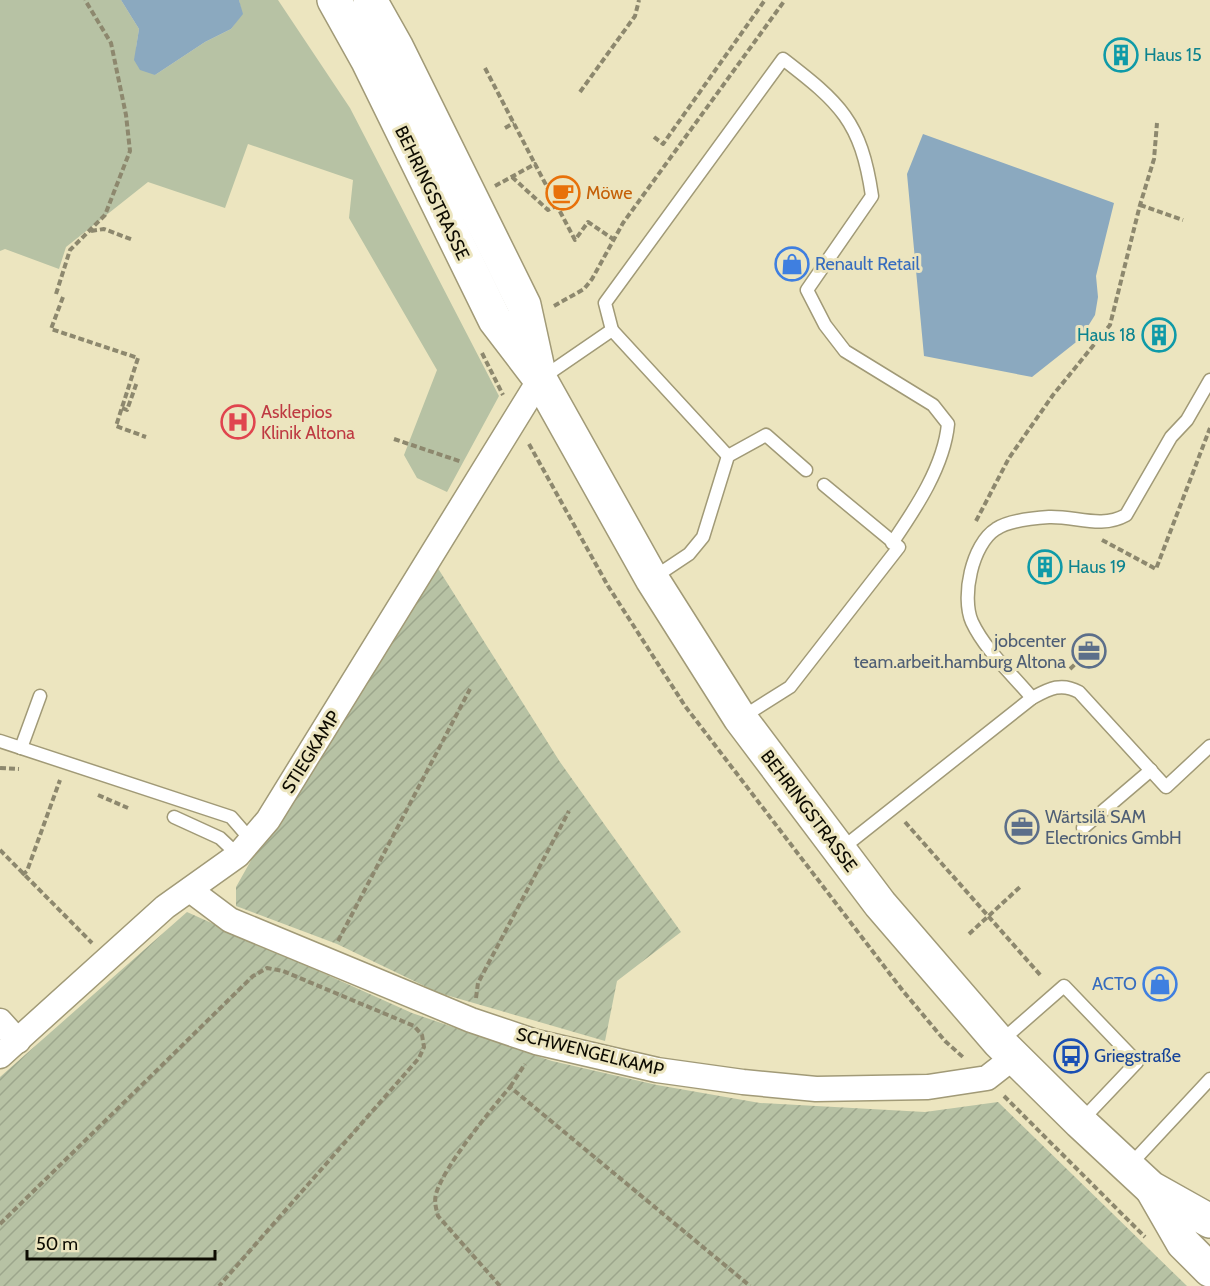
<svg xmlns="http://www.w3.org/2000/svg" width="1210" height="1286" viewBox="0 0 1210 1286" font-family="Cabin,sans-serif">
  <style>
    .park { fill: #b7c2a4 }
    .garden { fill: url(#garden-furrows) }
    .water { fill: #8ba9bf }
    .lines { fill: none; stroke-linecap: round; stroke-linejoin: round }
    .service-casing { stroke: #a19a77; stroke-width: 15 }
    .minor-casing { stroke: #a19a77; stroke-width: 27 }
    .secondary-casing { stroke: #a19a77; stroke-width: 36 }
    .path { stroke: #8d886e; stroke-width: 4; stroke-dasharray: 6 3; stroke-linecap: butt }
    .service { stroke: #fff; stroke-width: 12 }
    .minor { stroke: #fff; stroke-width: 24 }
    .secondary { stroke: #fff; stroke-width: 33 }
    .labels { text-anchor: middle; stroke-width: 6; stroke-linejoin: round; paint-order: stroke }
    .culture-label { font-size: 18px; fill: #0d838f; stroke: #ece5bf; text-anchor: start }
    .street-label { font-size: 18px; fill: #0e0c02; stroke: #ece5bf }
    .food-label { font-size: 18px; fill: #c56008; stroke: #ece5bf; text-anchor: start }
    .shop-label { font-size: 18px; fill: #366cbe; stroke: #ece5bf; text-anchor: start }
    .health-label { font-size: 18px; fill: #be3a42; stroke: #ece5bf; text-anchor: start }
    .service-label { font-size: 18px; fill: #4e5e75; stroke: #ece5bf; text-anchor: end }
    .transit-label { font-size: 18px; fill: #164399; stroke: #ece5bf; text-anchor: start }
  </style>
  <defs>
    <pattern id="garden-furrows" width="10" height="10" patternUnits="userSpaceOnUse" patternTransform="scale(1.5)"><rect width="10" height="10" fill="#b7c2a4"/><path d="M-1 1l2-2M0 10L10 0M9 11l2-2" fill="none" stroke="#9ca68c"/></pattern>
  </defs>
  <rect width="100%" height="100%" fill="#ece5bf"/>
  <polygon class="park" points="0,0 121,0 139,29 136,48 155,75 205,42 231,29 242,14 239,0 278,0 350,108 499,396 447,492 417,478 404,455 437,370 349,218 353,180 248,144 225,208 148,182 66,247 59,269 5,249 0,251"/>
  <g class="garden">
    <polygon points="434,562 560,762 681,932 617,981 605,1041 439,993 337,944 236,906 236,887 262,841 316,766"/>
    <polygon points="187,912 412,1013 552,1061 657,1085 760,1103 925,1112 998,1102 1187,1286 0,1286 0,1077"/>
  </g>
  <g class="water">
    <polygon points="121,0 239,0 243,14 231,29 205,42 155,75 140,70 134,60 139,29"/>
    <polygon points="923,134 1114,203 1096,276 1098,297 1095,315 1080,339 1032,377 924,356 907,174"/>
  </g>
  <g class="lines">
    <defs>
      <g id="service">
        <path d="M612 330 605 303 783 59C840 103 861 121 872 196L807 290 825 325 845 351 933 405 948 424C944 466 916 508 892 543"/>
        <polyline points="542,378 612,330 728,456"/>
        <polyline points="653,578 689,554 703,537 728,456 766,435 806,470"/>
        <path d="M1032 698C1013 675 985 650 972 622 961 597 972 544 996 529 1009 520 1034 518 1049 517 1076 516 1101 529 1126 515L1171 437 1187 420 1210 380"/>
        <polyline points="741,718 790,687 899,547 824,485"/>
        <polyline points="0,741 231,817 251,840"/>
        <polyline points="21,748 40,696"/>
        <polyline points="174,817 220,838 238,855"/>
        <polyline points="1083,828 1151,770"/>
        <path d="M840 850 1032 698C1049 689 1061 682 1079 692L1166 787 1210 746"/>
        <polyline points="1000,1042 1064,986 1137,1062 1082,1120"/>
        <polyline points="1129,1166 1210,1079"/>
      </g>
      <g id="minor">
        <polyline points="190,890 230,920 471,1020 536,1042 657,1070 743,1082 816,1089 928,1087 987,1078 1014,1057"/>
        <polyline points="0,1021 18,1041"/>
        <polyline points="0,1056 165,907 238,855 268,820 540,379"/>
      </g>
      <g id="secondary">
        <polyline points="334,0 368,61 495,320 540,379 652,579 740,718 880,904 999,1042 1080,1122 1151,1188 1210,1221"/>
        <polyline points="370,0 396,46 524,305 538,369"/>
        <polyline points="1152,1189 1183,1243 1210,1270"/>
      </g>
    </defs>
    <use href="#service" class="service-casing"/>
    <use href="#minor" class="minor-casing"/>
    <use href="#secondary" class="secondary-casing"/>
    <g class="path">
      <polyline points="485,68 535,164"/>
      <polyline points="580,92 635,16 639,0"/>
      <polyline points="505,128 514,123"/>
      <polyline points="654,137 663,144 765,0"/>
      <polyline points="512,177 548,210 556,206"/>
      <polyline points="495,186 535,164 575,240 588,222 613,239"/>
      <polyline points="1140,205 1183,220"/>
      <polyline points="91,231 104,229 133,240"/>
      <polyline points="56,294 70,250 105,215 130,151 126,115 111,43 85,0"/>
      <polyline points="63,297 51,329 138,358 116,426 146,437"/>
      <polyline points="554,306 584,289 592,279 623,223 785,0"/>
      <polyline points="482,353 503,395"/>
      <polyline points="122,408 127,410 137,382"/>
      <polyline points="394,439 462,462"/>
      <polyline points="529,444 608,586 685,706 903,991 945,1041 964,1058"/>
      <polyline points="976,521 1009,458 1053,395 1110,325 1140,205 1154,159 1157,123"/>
      <polyline points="1102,540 1156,569 1210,428"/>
      <polyline points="1070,669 1089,651"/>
      <polyline points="0,768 19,769"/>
      <polyline points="98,795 128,808"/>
      <polyline points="905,822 1042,977"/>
      <polyline points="0,850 92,943"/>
      <polyline points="22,875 27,871 60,780"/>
      <polyline points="969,934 1020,887"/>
      <polyline points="338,941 470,689"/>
      <polyline points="476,998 478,983 569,811"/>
      <polyline points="510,1087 525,1064"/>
      <polyline points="1004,1096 1145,1237"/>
      <polyline points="0,1224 253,976 267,968 283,971 414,1026 422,1035 424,1047 419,1058 219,1286"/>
      <path d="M500 1286 438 1216C436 1208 434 1202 436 1194 444 1166 490 1111 510 1087L750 1286"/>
    </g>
    <use href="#service" class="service"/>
    <use href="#minor" class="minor"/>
    <use href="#secondary" class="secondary"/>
  </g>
  <defs>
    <symbol id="building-ring" viewBox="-11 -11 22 22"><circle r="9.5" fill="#ece5bf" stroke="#0f9aa8" stroke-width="1.5"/><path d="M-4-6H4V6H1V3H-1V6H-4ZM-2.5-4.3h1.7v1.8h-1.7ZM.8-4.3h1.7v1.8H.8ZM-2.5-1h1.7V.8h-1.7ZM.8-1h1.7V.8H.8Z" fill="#0f9aa8"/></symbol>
    <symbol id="cafe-ring" viewBox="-11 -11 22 22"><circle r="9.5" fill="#ece5bf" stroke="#e8710a" stroke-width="1.5"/><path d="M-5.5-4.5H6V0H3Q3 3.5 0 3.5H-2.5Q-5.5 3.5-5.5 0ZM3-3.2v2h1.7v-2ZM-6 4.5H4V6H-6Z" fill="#e8710a"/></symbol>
    <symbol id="shop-ring" viewBox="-11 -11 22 22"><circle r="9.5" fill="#ece5bf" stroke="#3f7fe0" stroke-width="1.5"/><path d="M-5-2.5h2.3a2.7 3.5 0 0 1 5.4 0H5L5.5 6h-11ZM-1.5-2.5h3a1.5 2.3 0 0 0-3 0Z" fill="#3f7fe0"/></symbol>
    <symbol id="hospital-ring" viewBox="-11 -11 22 22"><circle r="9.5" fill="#ece5bf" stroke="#e0444e" stroke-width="1.5"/><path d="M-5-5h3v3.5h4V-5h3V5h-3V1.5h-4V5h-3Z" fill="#e0444e"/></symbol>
    <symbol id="office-ring" viewBox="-11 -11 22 22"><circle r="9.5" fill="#ece5bf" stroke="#5c6f8a" stroke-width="1.5"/><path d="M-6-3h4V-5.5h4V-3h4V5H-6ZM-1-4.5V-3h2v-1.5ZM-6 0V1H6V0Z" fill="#5c6f8a"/></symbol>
    <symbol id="bus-ring" viewBox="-11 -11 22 22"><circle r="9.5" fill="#ece5bf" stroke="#1a4fb4" stroke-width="1.5"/><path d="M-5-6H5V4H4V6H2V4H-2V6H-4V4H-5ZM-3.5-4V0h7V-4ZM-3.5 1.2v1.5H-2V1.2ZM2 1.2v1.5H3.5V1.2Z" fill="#1a4fb4"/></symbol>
  </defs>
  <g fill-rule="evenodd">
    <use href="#building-ring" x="1102" y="36" width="38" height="38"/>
    <use href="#cafe-ring" x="544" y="174" width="38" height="38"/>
    <use href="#shop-ring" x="773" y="245" width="38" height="38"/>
    <use href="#building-ring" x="1140" y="316" width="38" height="38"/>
    <use href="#hospital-ring" x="219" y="403" width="38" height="38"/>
    <use href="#building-ring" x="1026" y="548" width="38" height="38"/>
    <use href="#office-ring" x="1070" y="632" width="38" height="38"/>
    <use href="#office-ring" x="1003" y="808" width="38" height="38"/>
    <use href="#shop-ring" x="1141" y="965" width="38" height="38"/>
    <use href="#bus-ring" x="1052" y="1037" width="38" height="38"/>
  </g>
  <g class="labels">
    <g class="culture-label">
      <text x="1144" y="61">Haus 15</text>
      <text x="1136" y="341" text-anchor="end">Haus 18</text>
      <text x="1068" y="573">Haus 19</text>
    </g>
    <g class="street-label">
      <text transform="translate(432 193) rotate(64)" y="6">BEHRINGSTRASSE</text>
      <text transform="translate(311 752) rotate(-58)" y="6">STIEGKAMP</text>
      <text transform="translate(809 811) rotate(53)" y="6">BEHRINGSTRASSE</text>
      <text transform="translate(590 1052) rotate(14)" y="6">SCHWENGELKAMP</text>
    </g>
    <g class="food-label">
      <text x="586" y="199">Möwe</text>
    </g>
    <g class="shop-label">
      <text x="815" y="270">Renault Retail</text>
      <text x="1137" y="990" text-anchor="end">ACTO</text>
    </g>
    <g class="health-label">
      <text x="261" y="418">Asklepios<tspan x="261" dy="21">Klinik Altona</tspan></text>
    </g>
    <g class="service-label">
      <text x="1066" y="647">jobcenter<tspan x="1066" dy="21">team.arbeit.hamburg Altona</tspan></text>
      <text x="1045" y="823" text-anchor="start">Wärtsilä SAM<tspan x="1045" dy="21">Electronics GmbH</tspan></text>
    </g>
    <g class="transit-label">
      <text x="1094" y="1062">Griegstraße</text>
    </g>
  </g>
  <path d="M27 1250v9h188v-9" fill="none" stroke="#0e0c02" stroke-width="3"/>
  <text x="36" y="1250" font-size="18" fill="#0e0c02" stroke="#ece5bf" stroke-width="4.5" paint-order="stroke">50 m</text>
</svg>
